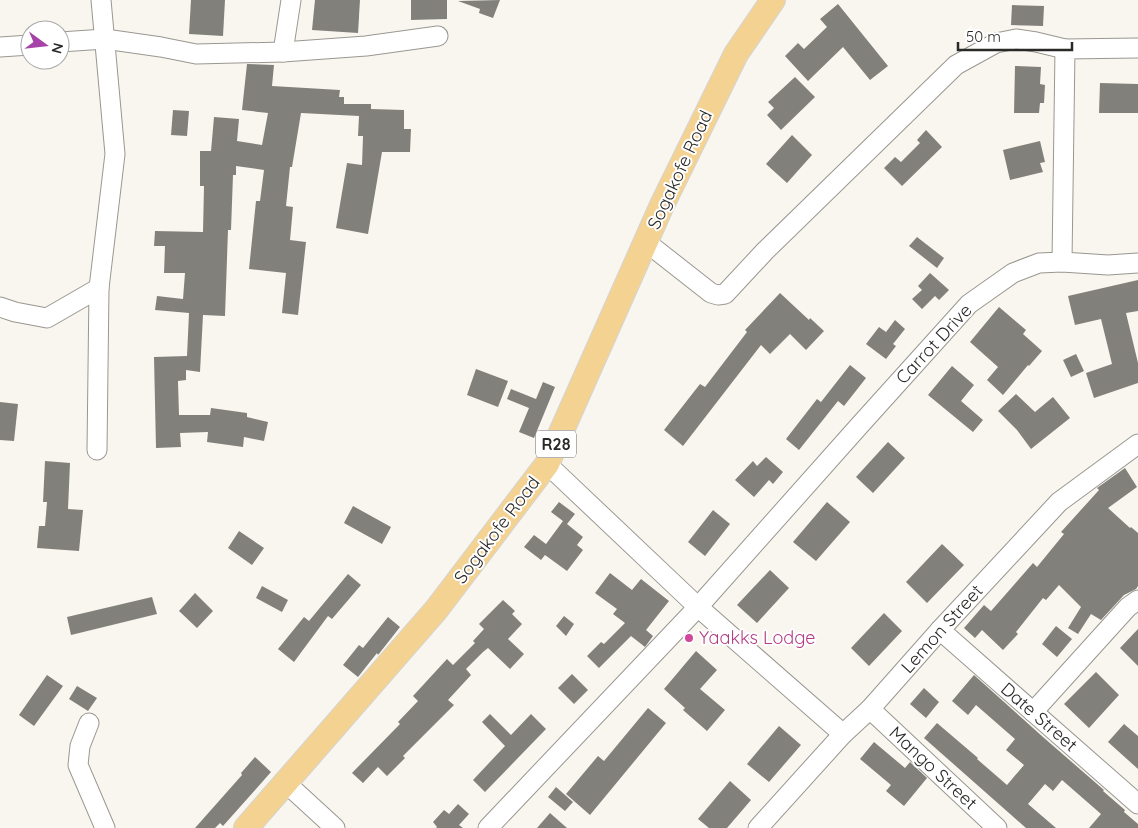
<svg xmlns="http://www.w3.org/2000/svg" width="1138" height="828" viewBox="0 0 1138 828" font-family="Quicksand,sans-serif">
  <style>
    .building { fill: #82807a }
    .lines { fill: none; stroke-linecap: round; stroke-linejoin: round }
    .minor-casing { stroke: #9a9791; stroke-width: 21 }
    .major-casing { stroke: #d4d4d4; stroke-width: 26 }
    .minor { stroke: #fff; stroke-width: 19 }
    .major { stroke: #f4d392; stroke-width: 24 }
    .hotel-dot { fill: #d1479c; stroke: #fff; stroke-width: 2 }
    .labels { text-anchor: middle; stroke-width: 4; stroke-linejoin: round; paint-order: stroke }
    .shield { fill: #fff; stroke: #6a6968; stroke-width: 1 }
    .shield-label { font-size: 16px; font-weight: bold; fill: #2a2927 }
    .street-label { font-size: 18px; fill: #2a2927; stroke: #fff }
    .hotel-label { font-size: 18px; fill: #b23c85; stroke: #fff; text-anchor: start }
  </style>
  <rect width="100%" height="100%" fill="#f9f6ef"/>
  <g class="building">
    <polygon points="191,0 225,0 223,36 189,34"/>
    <polygon points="315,0 360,0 358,33 312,30"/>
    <polygon points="411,0 447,0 447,19 411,20"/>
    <polygon points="500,0 493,18 479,13 480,9 458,1"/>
    <polygon points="838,4 888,66 870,80 843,47 808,81 785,56 798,43 804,49 827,27 820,19"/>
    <polygon points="1012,5 1044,6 1043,26 1011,25"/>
    <polygon points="247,64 274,65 272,86 340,90 339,97 344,97 344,104 371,104 371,109 404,110 404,129 411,129 410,152 382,152 368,234 336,228 347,163 362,165 363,136 358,136 359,116 301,113 292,167 290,167 286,206 293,207 290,240 306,242 298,315 282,313 286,273 249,269 256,201 260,201 264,170 236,166 236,175 233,175 231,230 228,230 225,316 203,315 200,372 186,370 186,380 178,381 179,415 210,415 211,408 247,413 247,417 268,422 264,441 244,437 243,447 207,442 208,432 180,433 181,447 156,448 154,357 187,356 189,313 155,310 157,296 183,299 185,273 164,273 165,246 154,246 155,231 203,232 204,186 200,186 200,151 211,151 214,117 239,119 237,141 262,145 268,113 242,110"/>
    <polygon points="1015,66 1041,67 1040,84 1045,85 1044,103 1040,103 1039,113 1014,113"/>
    <polygon points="795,77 815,97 781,130 767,115 774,108 768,102"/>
    <polygon points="1100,83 1138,84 1138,113 1099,113"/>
    <polygon points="173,110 189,111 187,136 171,135"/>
    <polygon points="926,130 942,147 902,186 884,168 895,157 901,162 920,143 917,140"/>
    <polygon points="792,135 812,155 787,183 766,164"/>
    <polygon points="1040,141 1045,162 1040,163 1043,172 1010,180 1003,150"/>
    <polygon points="917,237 944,258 937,268 909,246"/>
    <polygon points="930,273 949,290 939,300 935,296 922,309 912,299 922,290 918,286"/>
    <polygon points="1138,280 1138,311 1126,313 1138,363 1138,383 1094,398 1086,373 1112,364 1101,319 1075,325 1068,296"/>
    <polygon points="780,293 809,320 810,318 824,331 806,350 790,334 770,354 761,345 683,446 664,430 700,384 705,387 747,332 745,330"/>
    <polygon points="999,307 1026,330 1023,334 1042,351 1029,366 1028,365 1003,395 987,380 998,367 970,342"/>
    <polygon points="895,320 905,329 893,344 896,346 886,359 866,344 879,327 886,332"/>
    <polygon points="1076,354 1084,371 1071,377 1063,360"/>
    <polygon points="850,365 866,378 844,406 838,401 799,450 786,439 817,399 821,402"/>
    <polygon points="952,366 974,385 961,401 983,420 973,432 928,395"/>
    <polygon points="476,369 508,381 498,407 467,395"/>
    <polygon points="543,382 555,387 534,438 519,432 529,408 507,399 511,389 536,399"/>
    <polygon points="1016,394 1035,412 1053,397 1070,418 1031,449 1017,430 998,411"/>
    <polygon points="0,402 18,404 14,441 0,440"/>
    <polygon points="888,442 905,458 873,493 856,477"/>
    <polygon points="766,457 783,472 773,484 769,480 754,497 735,480 753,461 757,466"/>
    <polygon points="45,461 70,463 68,509 83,510 79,551 37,548 39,526 45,526 47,502 43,502"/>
    <polygon points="1125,468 1137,487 1108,508 1130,528 1131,527 1138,533 1138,586 1136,589 1124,595 1101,620 1091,614 1078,634 1068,628 1081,607 1059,585 1046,600 1043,598 1016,632 1018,634 1003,650 982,630 975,638 964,628 984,605 991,611 1033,563 1037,567 1064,534 1061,532 1099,490 1097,488"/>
    <polygon points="559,502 575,514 567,524 583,537 577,545 583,550 567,571 545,555 541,560 524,547 534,535 546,544 563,521 551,512"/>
    <polygon points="827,502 850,522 816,561 793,542"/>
    <polygon points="353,506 391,527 382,544 344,523"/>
    <polygon points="713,510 730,524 705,556 688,542"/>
    <polygon points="239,531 264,548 252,565 228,548"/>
    <polygon points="942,544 964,565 927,603 906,582"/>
    <polygon points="770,570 789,588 757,623 737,605"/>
    <polygon points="610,573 632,590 641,579 669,601 646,630 653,636 645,647 631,636 599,668 587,656 601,642 604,644 625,623 613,614 617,609 595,593"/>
    <polygon points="348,574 361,585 332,619 328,616 294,662 278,649 304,617 309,621"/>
    <polygon points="262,586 288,600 282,612 256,598"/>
    <polygon points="195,593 213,611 197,628 179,611"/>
    <polygon points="152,597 157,614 71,635 67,617"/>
    <polygon points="503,600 515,611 512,614 522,624 508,639 524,654 510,669 488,648 483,652 466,669 471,675 448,700 454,705 403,756 405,758 387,776 378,767 363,783 352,773 400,724 398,722 418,701 413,696 436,671 447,659 453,665 475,643 473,641 484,629 479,624"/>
    <polygon points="884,613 902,631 869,666 851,648"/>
    <polygon points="564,616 574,624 566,636 556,626"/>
    <polygon points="388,617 400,627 378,655 377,653 358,677 343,665 359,645 363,648"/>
    <polygon points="1056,626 1072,639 1057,657 1042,644"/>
    <polygon points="1138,629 1138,666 1120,648"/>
    <polygon points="696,651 717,670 700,689 725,710 707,731 683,710 685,708 664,689"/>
    <polygon points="1096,672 1119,695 1089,728 1064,704"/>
    <polygon points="572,674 588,690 574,704 558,688"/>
    <polygon points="47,675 63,686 34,726 19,715"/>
    <polygon points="974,675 1043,737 1104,790 1103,791 1125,810 1124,812 1138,824 1138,828 1089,828 1101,814 1062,780 1053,791 1045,784 1028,804 1056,828 1026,828 924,738 937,723 978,758 977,759 1007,785 1024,765 1006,750 1015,739 976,705 968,715 952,701"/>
    <polygon points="77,686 97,698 88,711 69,699"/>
    <polygon points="924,688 939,702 926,718 910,704"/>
    <polygon points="648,708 666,723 590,815 566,794 598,756 604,761"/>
    <polygon points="490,714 511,735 531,714 546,729 485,792 473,780 505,746 482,722"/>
    <polygon points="1124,724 1138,736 1138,769 1108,742"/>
    <polygon points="779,726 801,745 769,782 747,764"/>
    <polygon points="874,742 905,768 910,762 927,778 904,806 886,791 891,785 860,759"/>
    <polygon points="255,757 271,772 223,826 220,823 215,828 195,828 242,775 241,773"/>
    <polygon points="730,781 751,800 727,828 709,828 698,819"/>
    <polygon points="556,787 573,802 565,811 548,797"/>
    <polygon points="458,804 469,814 459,825 463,828 436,828 437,827 433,822 444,810 449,814"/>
    <polygon points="550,813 567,828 537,828"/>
  </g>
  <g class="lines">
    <defs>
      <g id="minor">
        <polyline points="60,42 105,39 161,47 196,54 283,52 366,46 438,36"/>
        <polyline points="0,47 30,45"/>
        <polyline points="283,52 291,0"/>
        <polyline points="646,242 711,293 718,295 725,294 765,251 956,65 996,43 1016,39 1036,42 1065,49"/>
        <polyline points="1062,262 1108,265 1138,263"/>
        <polyline points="0,307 15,312 47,318 99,288"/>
        <polyline points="97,450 99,288 115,154 101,0"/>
        <polyline points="547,464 698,607 843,734"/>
        <polyline points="940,630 1138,804"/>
        <polyline points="870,709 997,828"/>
        <polyline points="1033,712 1128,607 1138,600"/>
        <polyline points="89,723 80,746 78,765 105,828"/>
        <polyline points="286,783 335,828"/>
        <polyline points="488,828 698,607 859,426 969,304 1013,273 1039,263 1062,262 1065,49 1138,48"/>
        <polyline points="758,828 843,734 870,709 940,630 1059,502 1138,444"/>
      </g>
      <polyline id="major" points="246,828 436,610 547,464 662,205 736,54 773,0"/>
    </defs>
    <use href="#minor" class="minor-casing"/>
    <use href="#major" class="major-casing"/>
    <use href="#minor" class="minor"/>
    <use href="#major" class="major"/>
  </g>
  <circle class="hotel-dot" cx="689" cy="638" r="5"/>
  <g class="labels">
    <rect class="shield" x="536" y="430.5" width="40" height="27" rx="4"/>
    <g class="shield-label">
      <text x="556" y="450">R28</text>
    </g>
    <g class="street-label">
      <text transform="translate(680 170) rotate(-65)" y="6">Sogakofe Road</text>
      <text transform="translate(934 344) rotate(-47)" y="6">Carrot Drive</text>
      <text transform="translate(497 530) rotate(-53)" y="6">Sogakofe Road</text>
      <text transform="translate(942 629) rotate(-48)" y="6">Lemon Street</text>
      <text transform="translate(1039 717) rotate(41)" y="6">Date Street</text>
      <text transform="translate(933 768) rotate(43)" y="6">Mango Street</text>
    </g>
    <g class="hotel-label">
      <text x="699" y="644">Yaakks Lodge</text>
    </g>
  </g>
  <g transform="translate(45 45) rotate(105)"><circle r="24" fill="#ffffff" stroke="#aaa9a9"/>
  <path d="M0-4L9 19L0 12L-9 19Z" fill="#a742a8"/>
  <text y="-8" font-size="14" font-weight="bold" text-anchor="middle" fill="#2a2927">N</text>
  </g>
  <path d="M958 42v8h114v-8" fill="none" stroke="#2a2927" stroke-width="2.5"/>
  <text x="966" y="42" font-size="15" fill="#2a2927" stroke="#ffffff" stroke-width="4" paint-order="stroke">50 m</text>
</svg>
